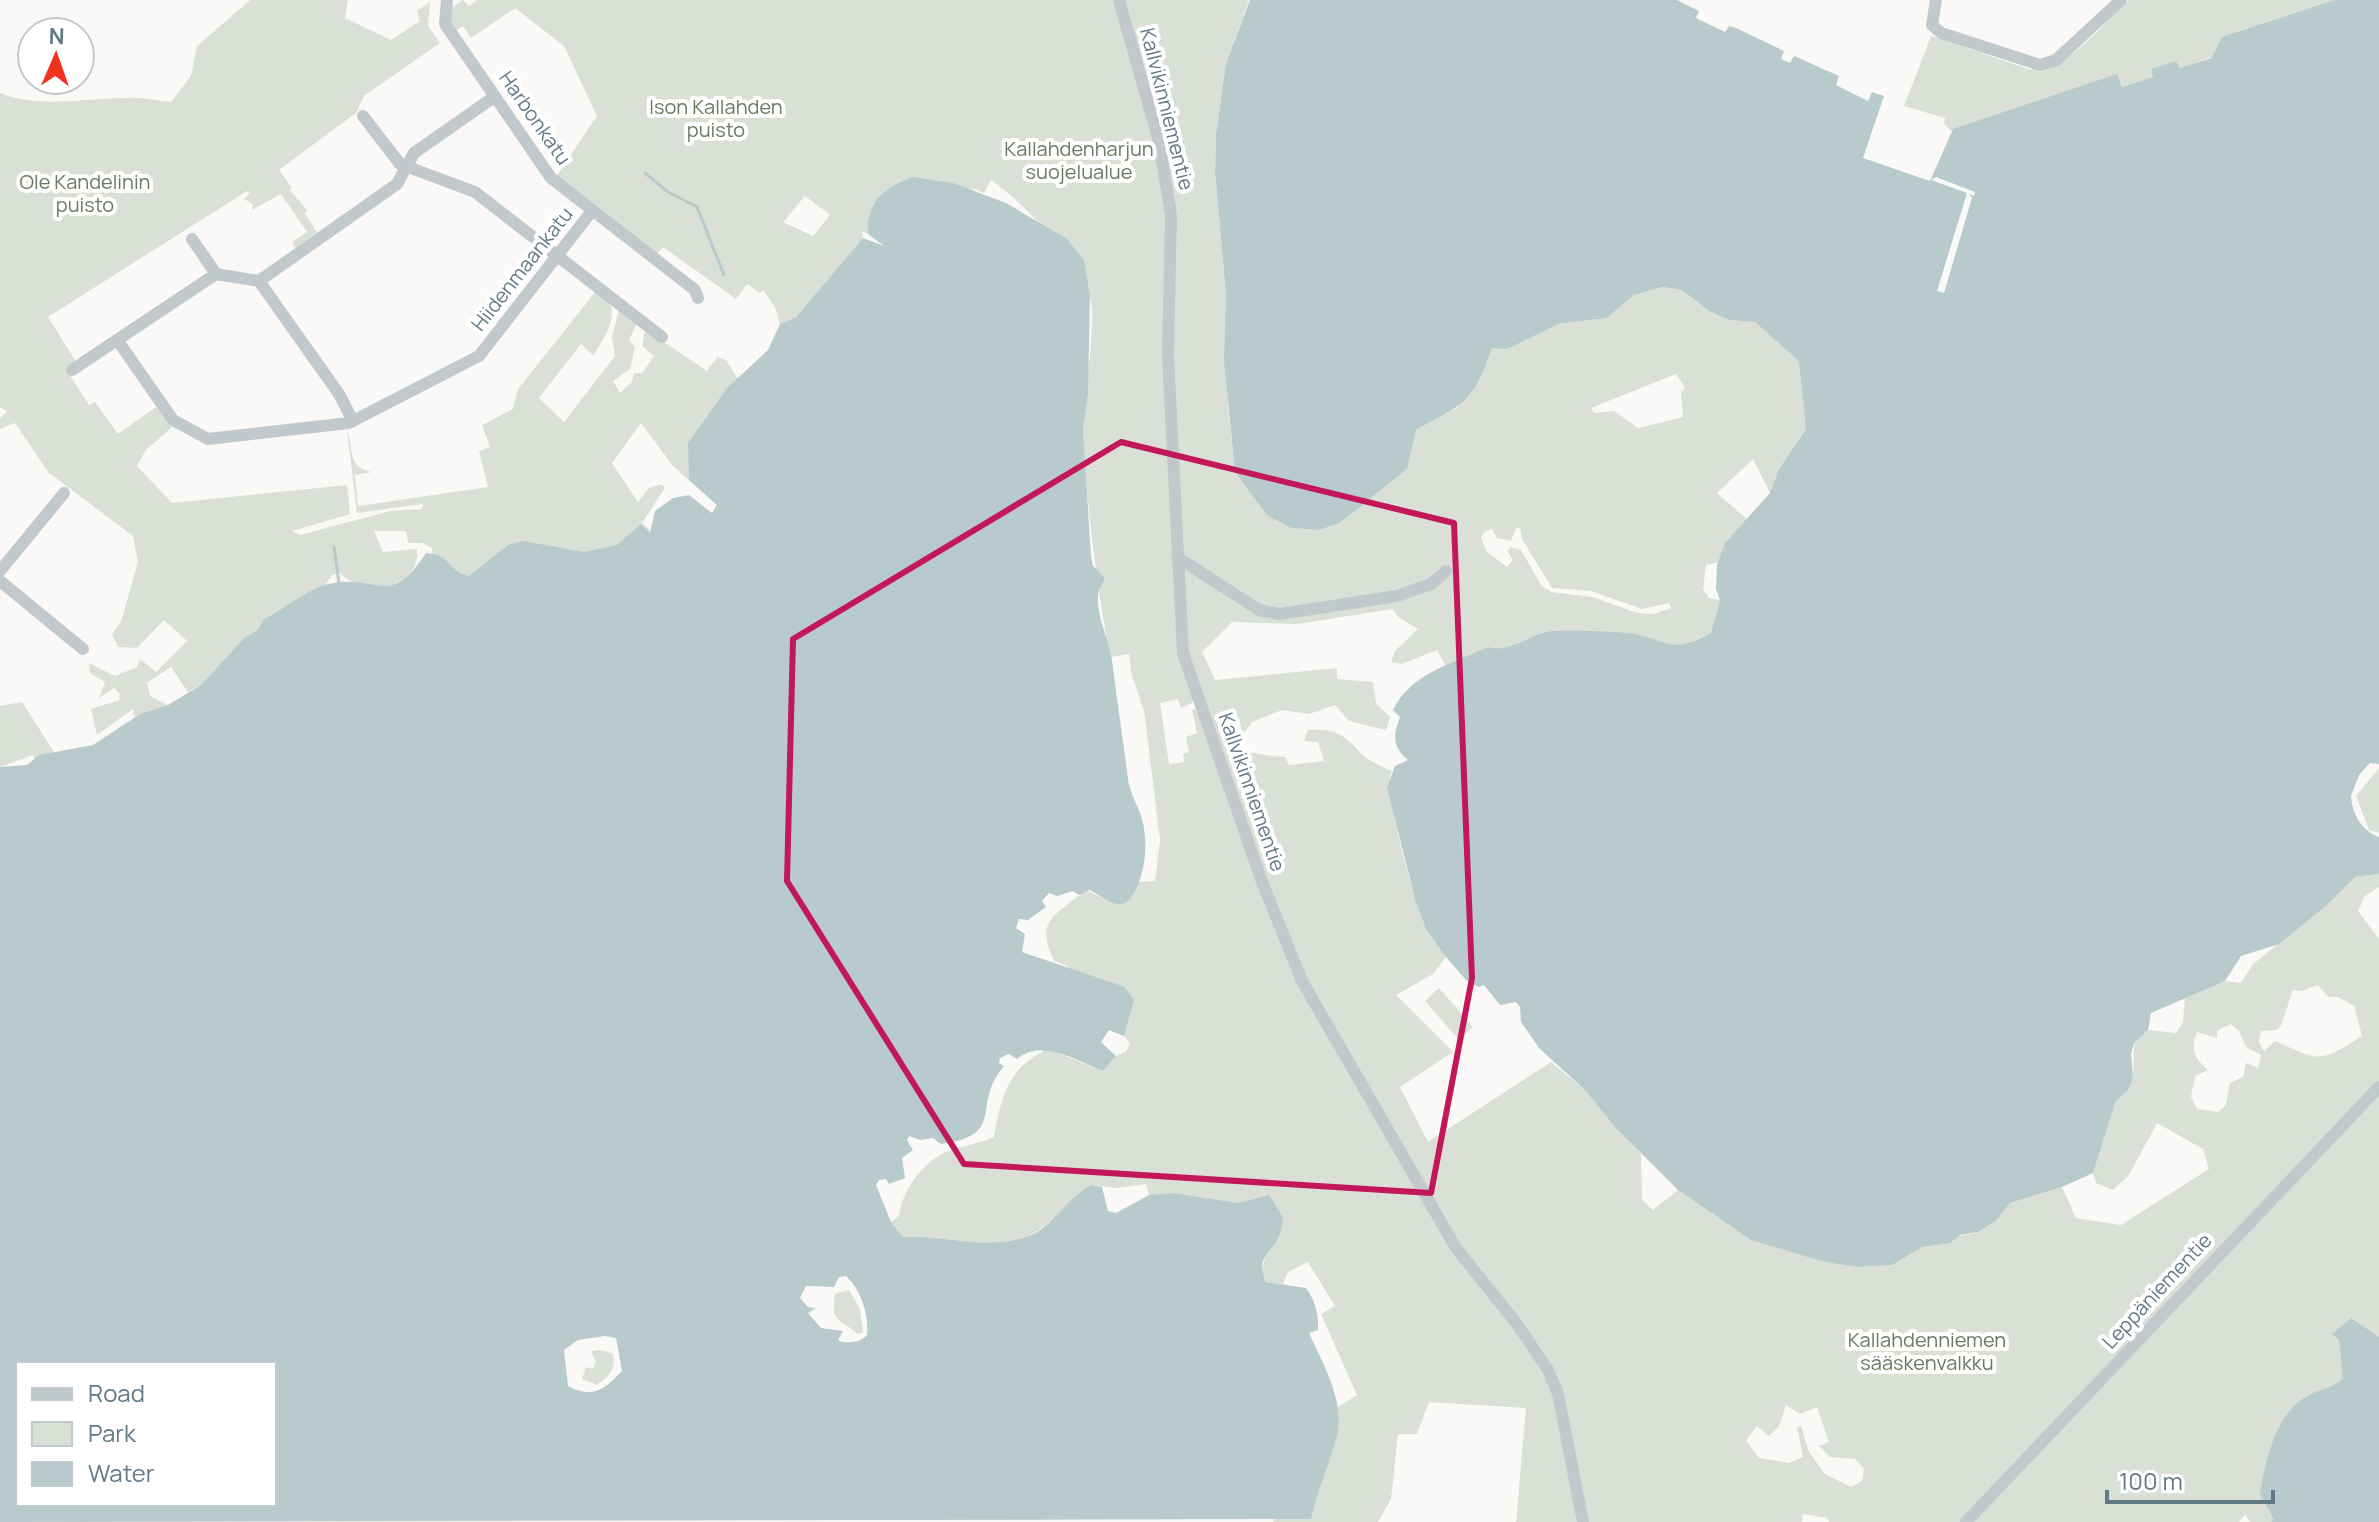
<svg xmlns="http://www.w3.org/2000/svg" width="2379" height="1522" viewBox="0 0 2379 1522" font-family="Manrope,sans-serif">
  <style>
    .green { fill: #dbe0d6; fill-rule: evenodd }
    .water { fill: #b9cacc; fill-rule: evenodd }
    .pier { fill: #faf9f7 }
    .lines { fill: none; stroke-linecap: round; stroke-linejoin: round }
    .stream { stroke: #b9cacc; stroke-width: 3 }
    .street { stroke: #c2c9cc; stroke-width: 12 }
    .marked { fill: none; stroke: #c2185b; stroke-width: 6; stroke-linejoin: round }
    .labels { text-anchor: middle; stroke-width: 8; stroke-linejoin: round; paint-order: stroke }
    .park-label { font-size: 20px; fill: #6a7b62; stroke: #fff }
    .street-label { font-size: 20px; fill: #627a85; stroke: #fff }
  </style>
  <rect width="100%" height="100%" fill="#faf9f7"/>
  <g class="green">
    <path d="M250 0H348L345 18 391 40 420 21 417 11 430 2 428 26 440 43 364 96 356 113 279 170 292 188 290 190 307 210 305 214 317 232 296 248 292 242 307 232 281 194 252 210 253 204 244 199 250 193 247 191 48 317 75 360 71 377 89 405 95 402 118 434 156 407 172 427 146 450 137 466 172 503 347 485 350 514 292 531 300 535 390 511 422 509 423 504 357 513 347 430C354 446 346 468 372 472L355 475 358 506 488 487 479 451 490 447 482 425 513 409 518 389 596 291 611 303C615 324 604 339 593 355L581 344 539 398 564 422 615 356 612 337 619 309 637 323 629 340 635 347 630 369 613 381 620 393 632 382 634 373H642L654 356 642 346 645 329 707 371 717 357 726 360 738 379 718 506 673 466 641 423 612 463 638 502 649 488 662 484 665 488 642 523 670 549 436 599 432 548 422 543H408L406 531H374L383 552 417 549C421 589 363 598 340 573L332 575 326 584 331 600 244 638 201 685 188 692 171 667 147 683 150 696 168 705 134 717 133 709 97 735 91 709 119 700 120 694 114 688 99 698 105 682 90 673 89 663 115 676 137 667 140 659 156 672 187 641 164 620 137 648 118 647 112 634 121 622 138 562 133 536 48 472 15 423 0 429V419L7 411 0 407V93C41 109 84 98 127 98 141 97 157 101 171 102L191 76 197 46Z"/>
    <path d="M463 0 469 6 477 0H1249L1226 63 1216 135 1215 172 1226 295 1228 407 1235 472 1291 528 1319 530 1416 430 1457 408 1492 347 1558 324 1607 318 1634 295 1662 287 1682 290 1709 311 1729 320 1755 322 1800 361 1806 407V429L1779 469 1770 493 1753 459 1717 493 1747 519 1725 543 1719 562 1706 565 1703 589 1709 598 1720 600 1711 633 1686 644 1673 655 1446 666 1437 650 1402 664 1391 662 1395 651 1418 629 1398 617 1393 609 1297 624 1232 622 1202 652 1215 680 1337 668V679L1373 682 1376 703 1390 717 1386 730 1349 721 1335 705 1309 714 1282 710 1252 722 1243 734 1239 719 1223 724 1234 751C1252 751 1266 757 1285 757L1289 765 1324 761 1318 742 1304 741 1308 730C1339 728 1344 736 1363 755 1370 762 1383 767 1392 771 1382 788 1415 904 1425 926 1430 937 1440 946 1446 957L1433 974 1396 995 1453 1052 1400 1087 1428 1142 1551 1062 1586 1091 1641 1154 1642 1200 1653 1210 1678 1190 1751 1240 1856 1267 1889 1265 1928 1243 1978 1232 1996 1221 2010 1203 2062 1187 2076 1218 2121 1225 2209 1169 2203 1149 2157 1123 2129 1175 2113 1190 2096 1183 2093 1173 2116 1101 2128 1090 2133 1078 2134 1043 2148 1030 2176 1033 2183 1022 2185 997 2225 981 2241 983 2253 964 2326 906 2355 877 2379 874V887L2365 896 2358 911 2379 939V1420L2342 1522H2250L2245 1515 2239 1522H1829L1827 1518 1803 1514 1802 1522H1516L1526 1408 1429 1402 1417 1434H1398L1391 1499 1378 1522H1273L1337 1422 1338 1407 1357 1395 1321 1314 1335 1306 1308 1262 1288 1272 1283 1284 1266 1282 1262 1271 1267 1248 1149 1195 1146 1184 1116 1188 1092 1185C1076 1197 1046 1229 1028 1236 988 1251 945 1235 903 1237L891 1222 899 1216C901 1193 923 1161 946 1152 961 1146 978 1144 994 1137 1001 1097 1008 1067 1048 1049L1103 1071 1116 1056 1126 1052 1130 1044 1124 1036 1109 1030 1066 965 1054 961C1033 917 1059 915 1085 890L1114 903 1130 900 1139 882 1155 881 1160 840 1144 711 1131 672 1129 654 1112 657C1106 645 1106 635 1104 622 1093 558 1086 494 1083 428 1082 398 1099 320 1089 295 1074 256 1025 204 991 180L984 193 975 189 873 204 868 234 862 231 863 238 796 317 780 324 775 307 763 290 760 293 747 284 736 299 663 247 657 254 556 177 597 116 564 46 515 8 471 38 463 26 455 31 449 21 450 9ZM805 196 830 215 813 236 783 222ZM1676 374 1685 388 1681 392 1683 417 1638 428 1614 411 1594 413 1591 408ZM1516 528H1520L1522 539 1552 588 1591 591 1642 609 1669 603 1671 608 1653 614 1637 613 1593 597 1551 592 1541 585 1521 550 1510 547 1508 552 1513 560 1507 567 1486 551 1481 537 1484 532 1492 529 1497 538 1511 541ZM1178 699 1181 708 1196 701 1199 708 1192 710 1197 733 1186 737 1189 752 1183 754 1184 762 1169 764 1160 703ZM2318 985 2328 997H2338L2354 1006 2362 1036C2317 1065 2321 1060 2275 1041L2264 1051 2259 1042 2261 1031 2277 1030 2281 1026 2293 990 2302 991ZM2231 1024 2239 1031 2246 1047 2261 1055 2258 1068 2246 1063 2243 1077 2230 1083 2226 1105 2218 1112 2197 1109 2191 1097 2195 1076 2208 1070C2194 1058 2190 1049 2197 1032L2217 1038V1031ZM1786 1405 1800 1414 1817 1407 1829 1442 1819 1446 1830 1457 1855 1459 1864 1469 1862 1481 1851 1487 1825 1474 1809 1452 1801 1426 1797 1427 1803 1457 1789 1463 1759 1458 1746 1440 1757 1426 1769 1436 1779 1426Z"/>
    <path d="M2129 0H2334L2223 37 2211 57 2179 68 2151 70 2154 77 2122 87 2117 75 1951 131 1944 124 1945 118 1904 106 1931 36 2028 69C2067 73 2102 24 2129 0Z"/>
    <polygon points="22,702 54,752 35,759 33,755 0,767 0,706"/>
    <polygon points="2379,768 2379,833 2369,830 2356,796"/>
    <polygon points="1439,988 1473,1027 1459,1040 1425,1001"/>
    <path d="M849 1290 860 1309 863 1332 858 1334C838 1317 831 1324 835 1294Z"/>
    <path d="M599 1350 612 1353C618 1367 609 1377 597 1385L582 1379 586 1367 593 1369 596 1362 591 1351Z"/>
  </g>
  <g class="water">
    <path d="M1250 0H1677L1699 11 1696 18 1725 32 1729 26 1736 28 1784 51 1781 59 1790 63 1794 56 1839 76 1836 85 1868 101 1872 92 1884 96 1863 158 1930 181 1953 129 2117 74 2122 87 2153 77 2151 69 2176 61 2179 68 2211 58 2222 37 2334 0H2379V764L2370 763 2359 775 2351 796C2352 814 2362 831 2379 837V874L2355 877 2326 906 2279 944 2241 956 2225 981 2151 1013 2148 1030 2134 1043 2131 1054 2133 1078 2128 1090 2116 1101 2093 1173 2062 1187 2010 1203 1996 1221 1978 1232 1960 1235 1950 1243 1922 1247 1892 1265 1856 1267 1821 1261 1751 1240 1678 1190 1615 1127 1586 1091 1539 1048 1521 1022 1520 1007 1516 1002 1500 1005 1484 985 1479 987 1466 980 1446 957 1426 929 1416 903 1387 788 1395 766 1408 760C1392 747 1393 735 1400 717L1393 710C1411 673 1452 664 1488 647 1510 654 1531 633 1553 631 1568 630 1621 631 1635 634 1672 643 1672 653 1711 633L1720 600 1716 589 1717 565 1725 543 1770 493 1779 469 1806 429 1799 361 1755 322 1729 320 1709 311 1682 290 1662 287 1634 295 1607 318 1558 324 1507 349 1492 348C1473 402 1466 403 1416 430L1407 469 1341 522 1319 530 1291 528 1267 515 1235 472 1224 361 1226 295 1215 172 1216 135 1226 63Z"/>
    <path d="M913 177 953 183 1006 203 1067 239 1084 260 1090 296 1088 393 1083 429 1091 556 1093 566 1105 578C1103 583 1098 590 1098 595 1096 616 1109 639 1112 660 1117 700 1123 740 1128 779 1130 794 1138 805 1142 819 1148 842 1146 870 1135 891 1132 896 1130 902 1123 904 1112 906 1099 895 1090 890L1079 895 1073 891 1057 896 1049 893 1042 901 1046 907 1028 920 1019 919 1016 928 1025 934 1022 952 1125 987 1134 1000 1124 1036 1109 1030 1101 1042 1116 1056 1103 1071C1078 1061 1041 1038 1017 1059L1009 1054 1000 1058 999 1063 1004 1066C970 1105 1008 1135 941 1144L933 1138 920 1140 909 1136 907 1140 913 1150 902 1158 905 1178 889 1184 886 1179 879 1180 876 1185 891 1222 903 1237C944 1235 988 1251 1029 1236 1053 1227 1068 1196 1092 1185L1102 1187 1108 1211 1116 1213 1149 1195 1172 1193 1238 1203 1269 1195 1283 1217C1282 1223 1282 1231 1279 1236 1271 1254 1255 1257 1266 1282L1306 1288C1315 1300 1319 1315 1318 1330L1309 1333C1323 1364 1345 1401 1337 1435 1330 1464 1317 1490 1311 1519L0 1522V767L27 765 39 755 93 745 140 714 168 705 201 685 244 638 258 630 264 619C286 609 306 589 329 584 376 573 389 610 426 553 452 555 450 573 469 576L508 545 523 541 584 552 617 545 641 524 650 533 655 511 673 498 689 495 712 513 717 505 689 480 688 443 727 388 768 350 780 324 796 317 863 238 884 246 868 234C866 201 885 187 913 177ZM846 1276C861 1290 869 1314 867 1335 862 1342 845 1345 838 1340L843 1331 821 1328 808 1313 816 1308 808 1307 800 1298 806 1286 834 1287 839 1277ZM605 1336 616 1338 622 1371C604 1390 593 1399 568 1386L564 1350 578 1340ZM18 1364H274V1504H18Z"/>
    <path d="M2351 1318 2379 1337V1522H2271L2274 1520 2260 1494C2266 1461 2274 1418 2304 1398 2317 1389 2331 1390 2343 1378L2339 1340 2332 1334Z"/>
  </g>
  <polygon class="pier" points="1936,177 1975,192 1974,196 1969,194 1972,198 1944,293 1937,291 1967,193 1931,180"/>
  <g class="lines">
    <g class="stream">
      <polyline points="645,173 668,192 697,207 724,275"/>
      <polyline points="334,547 339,583"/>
    </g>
    <g class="street">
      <polyline points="447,0 445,24 551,178 695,290 698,298"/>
      <polyline points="1119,0 1158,138 1171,214 1168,355 1183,653 1262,882 1302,981 1456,1248 1517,1324 1548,1370 1558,1394 1583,1522"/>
      <polyline points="1936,0 1932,25 1941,33 2040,65 2056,60 2121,0"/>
      <polyline points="363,116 400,164 475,192 662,337"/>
      <polyline points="192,239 216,274"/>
      <polyline points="259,281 339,394 353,421"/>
      <polyline points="118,341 173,420 208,439 349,423 479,356 592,211"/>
      <polyline points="72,370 216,274 259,281 397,184 414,153 494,97"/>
      <polyline points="1177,557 1259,610 1280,614 1397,596 1431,584 1446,571"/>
      <polyline points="0,571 64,493"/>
      <polyline points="0,581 83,649"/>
      <polyline points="1966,1522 2379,1087"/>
    </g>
  </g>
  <path class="marked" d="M1121 442 1454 523 1472 978 1431 1193 964 1164 787 881 793 639Z"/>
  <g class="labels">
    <g class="park-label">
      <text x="716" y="114">Ison Kallahden<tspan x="716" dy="23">puisto</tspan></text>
      <text x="1079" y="156">Kallahdenharjun<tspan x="1079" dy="23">suojelualue</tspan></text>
      <text x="85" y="189">Ole Kandelinin<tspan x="85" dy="23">puisto</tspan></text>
      <text x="1927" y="1347">Kallahdenniemen<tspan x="1927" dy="23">sääskenvalkku</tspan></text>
    </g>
    <g class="street-label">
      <text transform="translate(1167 109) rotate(76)" y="7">Kallvikinniementie</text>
      <text transform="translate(535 118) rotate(55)" y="7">Harbonkatu</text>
      <text transform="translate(522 269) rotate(-52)" y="7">Hiidenmaankatu</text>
      <text transform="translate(1252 792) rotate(71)" y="7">Kallvikinniementie</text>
      <text transform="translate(2157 1291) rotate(-47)" y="7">Leppäniementie</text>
    </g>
  </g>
  <rect x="16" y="1362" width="260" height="144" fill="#ffffff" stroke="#c0cace" stroke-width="2"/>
  <rect x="32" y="1388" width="40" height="12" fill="#c2c9cc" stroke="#c0cace" stroke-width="2"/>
  <text x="88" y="1402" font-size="24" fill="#627a85">Road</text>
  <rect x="32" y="1422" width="40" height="24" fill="#dbe0d6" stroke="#c0cace" stroke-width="2"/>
  <text x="88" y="1442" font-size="24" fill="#627a85">Park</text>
  <rect x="32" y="1462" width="40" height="24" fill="#b9cacc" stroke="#c0cace" stroke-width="2"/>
  <text x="88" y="1482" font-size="24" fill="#627a85">Water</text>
  <g transform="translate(56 56) rotate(2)"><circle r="38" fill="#ffffff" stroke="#c0cace" stroke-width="2"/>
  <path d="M0-6L14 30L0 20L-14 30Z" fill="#f13220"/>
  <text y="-12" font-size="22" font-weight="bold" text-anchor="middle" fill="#627a85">N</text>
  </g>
  <path d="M2107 1490v12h166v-12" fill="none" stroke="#627a85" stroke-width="4"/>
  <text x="2119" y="1490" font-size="24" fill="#627a85" stroke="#ffffff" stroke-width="6" paint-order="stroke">100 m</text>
</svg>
